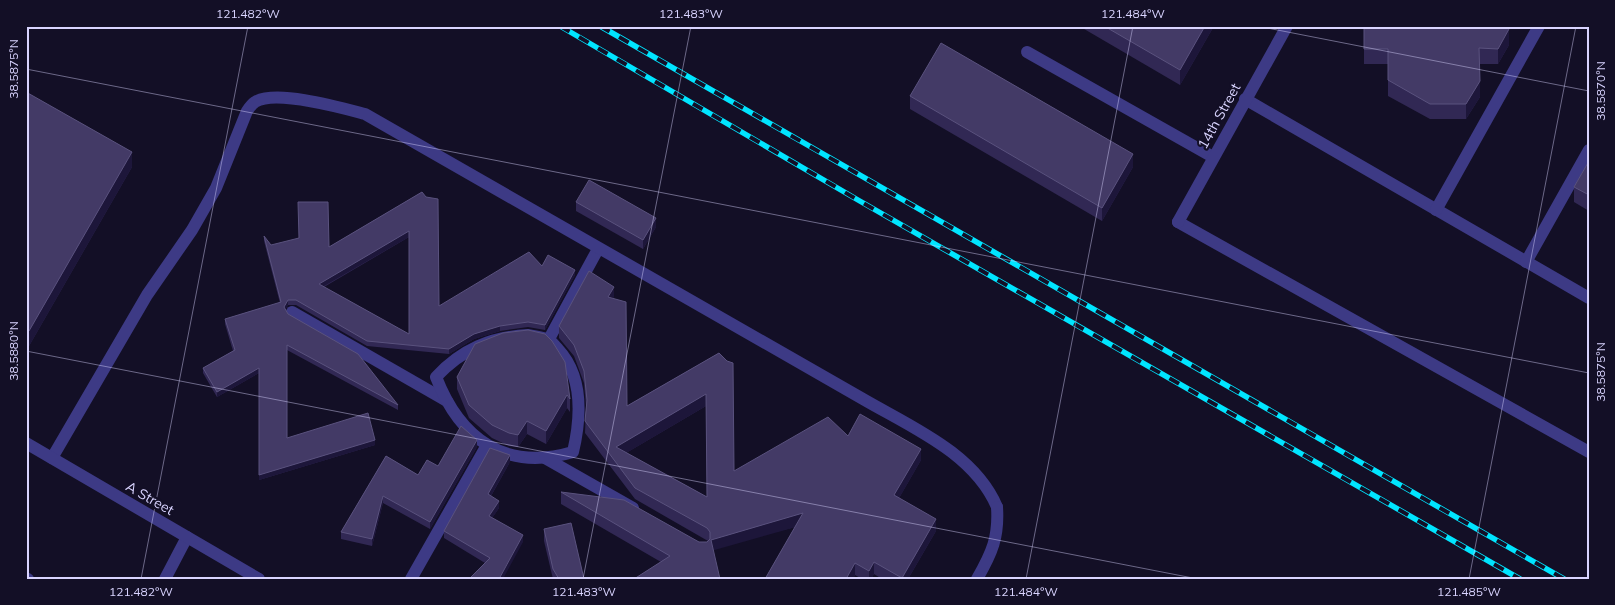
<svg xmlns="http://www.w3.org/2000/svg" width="1615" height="605" viewBox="0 0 1615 605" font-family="Mulish,sans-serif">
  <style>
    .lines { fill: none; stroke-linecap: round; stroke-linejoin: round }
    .service { stroke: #3d3a85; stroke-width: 12 }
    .minor { stroke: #3d3a85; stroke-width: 12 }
    .rail-casing { stroke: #00e5ff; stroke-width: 5.5 }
    .rail { stroke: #130f26; stroke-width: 4; stroke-dasharray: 11; stroke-linecap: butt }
    .wall { fill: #312854; fill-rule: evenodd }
    .shaded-wall { fill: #1d163a }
    .building { fill: #433a66; stroke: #5a527e; fill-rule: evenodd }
    .ticks { fill: none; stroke: #d9d4ff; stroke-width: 1; stroke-opacity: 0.45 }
    .labels { text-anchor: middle; stroke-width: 4.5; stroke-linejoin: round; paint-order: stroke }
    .street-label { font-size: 14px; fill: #d9d4ff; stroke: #130f26 }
    .neatline { fill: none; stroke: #d9d4ff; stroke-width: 2 }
    .ticks-label { font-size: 12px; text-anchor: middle; fill: #d9d4ff }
  </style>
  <rect width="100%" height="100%" fill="#130f26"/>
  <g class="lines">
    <g class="service">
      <polyline points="1027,52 1213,157"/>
      <polyline points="1245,99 1589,298"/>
      <polyline points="1436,210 1539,26"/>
      <polyline points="1178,222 1589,452"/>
      <polyline points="1526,262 1589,150"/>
      <polyline points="292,312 447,401"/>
      <path d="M528 335C534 336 541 337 547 339 551 340 555 346 558 349 584 377 581 418 573 452 505 472 460 439 436 377 462 349 491 337 528 335Z"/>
      <polyline points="549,339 598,249"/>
      <path d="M52 458 147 295 192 230 216 188 247 111C249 108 252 104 255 102 276 89 342 108 365 114L863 399C911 427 974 453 997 507"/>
      <polyline points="545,458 633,508"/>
      <polyline points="26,578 28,579"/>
      <polyline points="165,579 187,537"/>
      <polyline points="411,579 487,445"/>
    </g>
    <g class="minor">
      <polyline points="1178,222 1287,26"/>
      <polyline points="26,443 259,579"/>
      <path d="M977 579C992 553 999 537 997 507"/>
    </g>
    <defs>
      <g id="rail">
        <polyline points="560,26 858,200 1520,579"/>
        <polyline points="600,26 1564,579"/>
      </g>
    </defs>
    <use href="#rail" class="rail-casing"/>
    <use href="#rail" class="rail"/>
  </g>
  <g class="wall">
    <polygon points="1079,26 1214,26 1180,85"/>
    <polygon points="1364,26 1509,45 1498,64 1480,64 1480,97 1466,119 1430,119 1388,96 1388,64 1364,64"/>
    <polygon points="26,92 132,167 29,346 26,345"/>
    <polygon points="910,96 1133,167 1102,221 910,109"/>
    <polygon points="1589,161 1589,211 1574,202 1574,187"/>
    <path d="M422 192 439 306 542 266 575 275 545 330 528 327 500 331 474 339 449 354 367 346 296 305H288L285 310 288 314 398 405V410L287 350V438L375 445 259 480V373L217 397 203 373V368L233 351 225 324V319L280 303 264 241V236L271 245 329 247ZM409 237V334L324 287Z"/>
    <polygon points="576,202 656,227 643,249 576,211"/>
    <path d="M559 326 627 406 719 353 734 471 848 436 921 460 899 498 936 531 908 579H882L874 574 871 579H862L855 575 853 579H765L795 527 661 562 561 504V492L699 542H707L708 541 635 499 585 433 586 406 584 383 574 356 559 338ZM706 406 707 497 626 453Z"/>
    <polygon points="503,333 570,399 570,412 567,408 546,444 527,434 518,447 509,446 492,438 469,418 457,389 457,377"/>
    <polygon points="477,447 430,529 383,503 372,546 341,539 341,532 386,456 418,475"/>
    <polygon points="510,462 491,496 499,508 492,518 523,542 485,563 444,538 444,531"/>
    <polygon points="544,529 584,579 553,579 544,541"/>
  </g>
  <g class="shaded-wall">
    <polygon points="1205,26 1214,26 1180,85 1180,70"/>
    <polygon points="1509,29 1509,45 1498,64 1498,49"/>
    <polygon points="1480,81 1480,97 1466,119 1466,104"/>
    <polygon points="132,152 132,167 29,346 29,331"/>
    <polygon points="1133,154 1133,167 1102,221 1102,208"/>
    <polygon points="656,218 656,227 643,249 643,240"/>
    <polygon points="409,231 409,237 319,289 319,284"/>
    <polygon points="575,270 575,275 545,330 545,325"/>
    <polygon points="614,287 614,298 608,297"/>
    <polygon points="288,300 288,305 284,312 284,307"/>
    <polygon points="500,326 500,331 474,339 449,354 449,349 474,334"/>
    <polygon points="259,368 259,373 217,397 217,392"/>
    <polygon points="706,394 706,406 616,459 616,447"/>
    <polygon points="567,395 567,408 546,444 546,431"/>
    <polygon points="527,421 527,434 518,447 518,435"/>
    <polygon points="375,440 375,445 259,480 259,475"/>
    <polygon points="477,440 477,447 430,529 430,522"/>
    <polygon points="921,449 921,460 894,507 894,495"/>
    <polygon points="510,455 510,462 488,501 488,494"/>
    <polygon points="383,496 383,503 372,546 372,539"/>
    <polygon points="499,501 499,508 489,523 489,516"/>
    <polygon points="803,513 803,525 711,551 711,540"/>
    <polygon points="936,519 936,531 908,579 902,579"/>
    <polygon points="523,535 523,542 503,579 499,579"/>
    <polygon points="874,562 874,574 871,579 869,579 869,571"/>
    <polygon points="855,563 855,575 853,579 846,579"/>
  </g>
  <g class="building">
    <polygon points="1104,26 1205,26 1180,70"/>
    <polygon points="1364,26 1509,26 1509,29 1498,49 1479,48 1480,81 1466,104 1430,104 1388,80 1388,49 1364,49"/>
    <polygon points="941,43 1133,154 1102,208 910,96"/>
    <polygon points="26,92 132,152 29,331 26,329"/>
    <polygon points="1589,161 1589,195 1574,187"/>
    <polygon points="589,180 656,218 643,240 576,202"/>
    <path d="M422 192 426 197 438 199 439 306 529 252 542 266 548 255 575 270 545 325 528 322 500 326 474 334 449 349 367 341 296 300H288L284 307 288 314 358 354 398 405 287 345V438L368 413 375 440 259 475V368L217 392 203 368 235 350 225 319 281 302 264 236 271 245 299 238 298 202H328L329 247ZM409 231V334L319 284Z"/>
    <path d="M589 271 614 287 608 297 626 302 627 406 719 353 727 361 733 363 734 471 828 417 848 436 860 414 921 449 894 495 936 519 902 578 874 562 869 571 855 563 846 579H765L803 513 711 540 720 579H634L670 556 561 492 624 500 699 542H707L710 539V532L707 528 635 488 585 421 587 400 584 371 574 345 559 326ZM706 394 707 497 616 447Z"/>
    <polygon points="528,330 545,334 552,341 565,362 570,399 567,395 546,431 527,421 518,435 509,433 492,425 469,405 457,377 475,344 503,333"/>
    <polygon points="461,426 477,440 430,522 383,496 372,539 341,532 386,456 418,475 427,460 438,466"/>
    <polygon points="490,448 510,455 488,494 499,501 489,516 523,535 499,579 469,579 490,558 444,531"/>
    <polygon points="571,523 584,579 559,579 553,569 544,529"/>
  </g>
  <path class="ticks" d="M1257 26 1589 91M26 69 1589 373M26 351 1198 579M141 579 248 26M583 579 691 26M1026 579 1133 26M1469 579 1576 26"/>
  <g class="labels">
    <g class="street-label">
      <text transform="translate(1219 116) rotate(-61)" y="5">14th Street</text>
      <text transform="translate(150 498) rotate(30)" y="5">A Street</text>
    </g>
  </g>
  <rect width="1615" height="605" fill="none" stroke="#130f26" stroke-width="55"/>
  <rect x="28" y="28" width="1560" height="550" class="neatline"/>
  <g class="ticks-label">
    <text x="248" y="18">121.482°W</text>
    <text x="691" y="18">121.483°W</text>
    <text x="1133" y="18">121.484°W</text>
    <text transform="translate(14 69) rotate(-90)" y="4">38.5875°N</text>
    <text transform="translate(1601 91) rotate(-90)" y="4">38.5870°N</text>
    <text transform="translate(14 351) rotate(-90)" y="4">38.5880°N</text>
    <text transform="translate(1601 372) rotate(-90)" y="4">38.5875°N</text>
    <text x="141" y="596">121.482°W</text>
    <text x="584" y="596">121.483°W</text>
    <text x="1026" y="596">121.484°W</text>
    <text x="1469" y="596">121.485°W</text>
  </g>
</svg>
